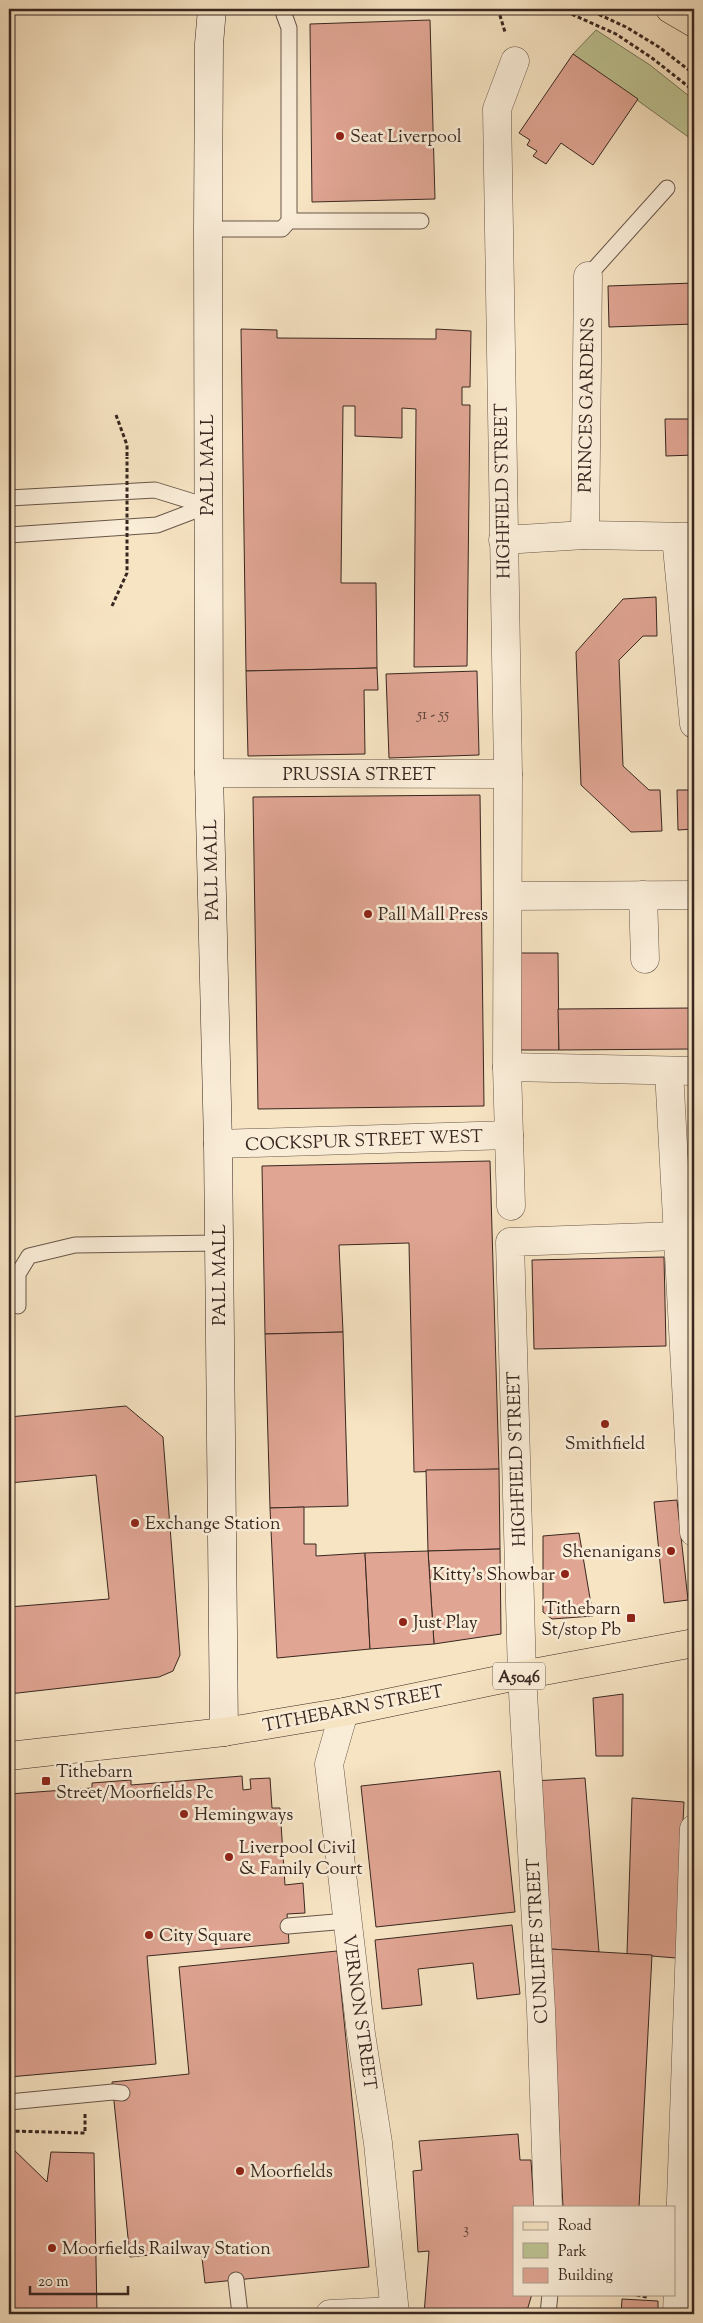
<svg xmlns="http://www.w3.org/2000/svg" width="703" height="2323" viewBox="0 0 703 2323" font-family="'Sorts Mill Goudy',serif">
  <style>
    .green { fill: #bec493; stroke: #7b765a }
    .building { fill: #e0a593; stroke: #382720 }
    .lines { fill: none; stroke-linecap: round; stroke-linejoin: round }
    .lane-casing { stroke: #685649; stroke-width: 17 }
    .street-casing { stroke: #685649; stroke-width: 29 }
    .secondary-casing { stroke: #382720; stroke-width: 29 }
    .primary-casing { stroke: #382720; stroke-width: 29 }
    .highway-casing { stroke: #382720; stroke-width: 29 }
    .path { stroke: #382720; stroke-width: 3; stroke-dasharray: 4 2.5; stroke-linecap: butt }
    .lane { stroke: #faedd8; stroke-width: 15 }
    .street { stroke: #faedd8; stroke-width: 28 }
    .secondary { stroke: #faedd8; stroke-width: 28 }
    .primary { stroke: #f7e4c3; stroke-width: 28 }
    .highway { stroke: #f7e4c3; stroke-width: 28 }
    .path-bridge { stroke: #382720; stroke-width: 3; stroke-dasharray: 4 2.5; stroke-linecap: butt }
    .poi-dot { fill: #8f2418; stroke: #faedd8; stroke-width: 2 }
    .labels { text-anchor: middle; stroke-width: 5; stroke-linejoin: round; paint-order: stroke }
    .number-label { font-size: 15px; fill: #62463d }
    .shield { fill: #faedd8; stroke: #726257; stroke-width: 1 }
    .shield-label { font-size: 16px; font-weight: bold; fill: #382720 }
    .poi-label { font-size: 18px; fill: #382720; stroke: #faedd8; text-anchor: start }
    .street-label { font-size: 18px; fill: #382720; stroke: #faedd8 }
  </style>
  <rect width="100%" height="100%" fill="#f7e4c3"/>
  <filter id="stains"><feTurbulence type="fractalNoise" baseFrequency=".004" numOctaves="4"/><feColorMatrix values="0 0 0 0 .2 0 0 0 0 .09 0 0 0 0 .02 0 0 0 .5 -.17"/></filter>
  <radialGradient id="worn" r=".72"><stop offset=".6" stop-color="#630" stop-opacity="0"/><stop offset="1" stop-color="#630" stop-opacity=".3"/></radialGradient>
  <polygon class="green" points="596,30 650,65 694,100 694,141 573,54"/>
  <g class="building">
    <polygon points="430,20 435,199 312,202 310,24"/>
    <polygon points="573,54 638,99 593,165 561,143 546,164 533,156 537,151 527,145 530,140 519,133"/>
    <polygon points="694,283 694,324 609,327 608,286"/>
    <polygon points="241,329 277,330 277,338 436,339 436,329 471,331 470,387 462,387 462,405 470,405 467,666 414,667 416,409 402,408 402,438 355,436 355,406 343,406 341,583 376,583 377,668 246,671"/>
    <polygon points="665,419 694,419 694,455 666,456"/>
    <polygon points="656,597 657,636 643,636 619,660 623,766 649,790 660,790 662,831 631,832 581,785 576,652 623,599"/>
    <polygon points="377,668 378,690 364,690 365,754 248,756 246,671"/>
    <polygon points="477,671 479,755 389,758 386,674"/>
    <polygon points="677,790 694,790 694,829 678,830"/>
    <polygon points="480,795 484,1106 258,1109 253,797"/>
    <polygon points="518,953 558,953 559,1050 519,1050"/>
    <polygon points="694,1008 694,1049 559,1050 558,1009"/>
    <polygon points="490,1161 499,1469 414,1472 409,1243 339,1245 343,1332 265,1334 262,1166"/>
    <polygon points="664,1257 666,1346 534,1349 532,1260"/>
    <polygon points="343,1332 348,1506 270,1508 265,1334"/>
    <polygon points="126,1406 163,1437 180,1655 173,1671 159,1677 9,1694 9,1607 109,1599 96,1475 9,1483 9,1417"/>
    <polygon points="499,1469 500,1549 428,1551 426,1470"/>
    <polygon points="677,1500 688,1600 664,1603 654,1502"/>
    <polygon points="304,1507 304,1544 316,1544 316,1556 365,1553 370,1649 277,1658 270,1508"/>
    <polygon points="579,1533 593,1616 552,1619 543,1612 543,1536"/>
    <polygon points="500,1549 501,1634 434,1644 428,1551"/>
    <polygon points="428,1551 434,1644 370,1649 365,1553"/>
    <polygon points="623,1694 623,1756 596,1756 593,1698"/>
    <polygon points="500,1771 515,1912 376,1927 361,1786"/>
    <polygon points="242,1776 243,1790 251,1789 250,1779 270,1778 272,1808 280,1808 285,1885 303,1883 305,1913 287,1914 289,1943 147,1956 156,2064 9,2077 9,1794 92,1788 92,1783 131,1780 131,1785"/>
    <polygon points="585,1778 599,1952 550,1949 533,1781"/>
    <polygon points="632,1798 684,1802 676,1958 627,1954"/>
    <polygon points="512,1925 520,1994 477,1999 473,1963 418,1969 422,2005 382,2009 375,1940"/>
    <polygon points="550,1949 652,1955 639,2207 563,2207"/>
    <polygon points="337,1951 369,2267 205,2283 201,2250 130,2257 112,2082 189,2074 179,1967"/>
    <polygon points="518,2134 520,2160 531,2160 534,2207 514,2207 514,2294 532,2294 526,2314 424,2314 429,2251 418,2252 413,2171 422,2170 419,2141"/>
    <polygon points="9,2145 47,2182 51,2152 94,2153 97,2314 9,2314"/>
    <polygon points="622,2299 658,2301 658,2314 621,2314"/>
  </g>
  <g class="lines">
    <defs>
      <g id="lane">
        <polyline points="289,221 421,221"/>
        <polyline points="208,229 282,229 289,221 289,28 282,9"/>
        <polyline points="588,276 667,188"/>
        <polyline points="9,498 155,490 207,506"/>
        <polyline points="9,535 157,525 207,506"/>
        <polyline points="18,1306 18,1274 29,1256 75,1245 218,1243"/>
        <polyline points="288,1926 347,1921"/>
        <polyline points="9,2102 113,2092 122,2093"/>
        <polyline points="236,2280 240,2314"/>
        <polyline points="548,2314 550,2294"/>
      </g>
      <g id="street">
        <polyline points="585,535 588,276"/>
        <polyline points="676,537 694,724"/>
        <polyline points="503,540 585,535 694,537"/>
        <polyline points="209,773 508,774"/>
        <polyline points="643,895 645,959"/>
        <polyline points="508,896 694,895"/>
        <polyline points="507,1067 694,1071"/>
        <polyline points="669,1071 694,1532"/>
        <polyline points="218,1144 509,1135"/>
        <polyline points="511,1206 507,1067 508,774 497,109 515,61"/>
        <polyline points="344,1712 329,1764 361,2034 378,2143 395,2314"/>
        <polyline points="548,2207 541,2010 522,1675 510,1242 677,1236"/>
        <polyline points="330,2314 395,2311"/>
        <polyline points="677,2314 694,1829"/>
      </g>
      <polyline id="secondary" points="212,9 209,44 208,229 209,773 218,1144 224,1732"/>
      <polyline id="primary" points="9,1756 224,1732 344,1712 522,1675 694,1643"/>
      <polyline id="highway" points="670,9 694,23"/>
    </defs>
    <use href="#lane" class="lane-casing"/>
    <use href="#street" class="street-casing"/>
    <use href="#secondary" class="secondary-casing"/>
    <use href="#primary" class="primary-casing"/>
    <use href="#highway" class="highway-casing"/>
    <g class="path">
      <polyline points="498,9 505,32"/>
      <polyline points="560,9 616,34 652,58 694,91"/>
      <polyline points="587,9 626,27 659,47 694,74"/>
      <polyline points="116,415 127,445 127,457"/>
      <polyline points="112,606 127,573 127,563"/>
      <polyline points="630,2294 647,2297"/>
    </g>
    <use href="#lane" class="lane"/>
    <use href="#street" class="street"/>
    <use href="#secondary" class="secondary"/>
    <use href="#primary" class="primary"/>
    <use href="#highway" class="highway"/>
    <g class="path-bridge">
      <polyline points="127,563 127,457"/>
      <polyline points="9,2131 85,2133 85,2114"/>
    </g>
  </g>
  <g class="poi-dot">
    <circle cx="340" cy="136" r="5"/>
    <circle cx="368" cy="914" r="5"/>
    <circle cx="605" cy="1424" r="5"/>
    <circle cx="135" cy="1523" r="5"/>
    <circle cx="671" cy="1551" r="5"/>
    <circle cx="565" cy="1574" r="5"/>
    <rect x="626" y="1613" width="10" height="10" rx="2.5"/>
    <circle cx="403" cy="1622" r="5"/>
    <rect x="41" y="1776" width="10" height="10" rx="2.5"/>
    <circle cx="184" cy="1814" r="5"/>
    <circle cx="229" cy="1857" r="5"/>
    <circle cx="149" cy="1935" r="5"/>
    <circle cx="240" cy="2171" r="5"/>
    <circle cx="52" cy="2248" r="5"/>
  </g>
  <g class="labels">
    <g class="number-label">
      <text x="433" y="719">51 - 55</text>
      <text x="466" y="2234">3</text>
    </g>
    <rect class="shield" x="493" y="1662.5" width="52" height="27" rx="4"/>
    <g class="shield-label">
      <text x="519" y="1682">A5046</text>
    </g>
    <g class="poi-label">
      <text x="350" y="142">Seat Liverpool</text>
      <text x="378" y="920">Pall Mall Press</text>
      <text x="605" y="1449" text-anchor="middle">Smithfield</text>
      <text x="145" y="1529">Exchange Station</text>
      <text x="661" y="1557" text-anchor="end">Shenanigans</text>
      <text x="555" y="1580" text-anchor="end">Kitty's Showbar</text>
      <text x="621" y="1614" text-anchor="end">Tithebarn<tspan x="621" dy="21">St/stop Pb</tspan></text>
      <text x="413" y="1628">Just Play</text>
      <text x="56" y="1777">Tithebarn<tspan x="56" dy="21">Street/Moorfields Pc</tspan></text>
      <text x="194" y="1820">Hemingways</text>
      <text x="239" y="1853">Liverpool Civil<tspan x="239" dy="21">&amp; Family Court</tspan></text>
      <text x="159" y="1941">City Square</text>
      <text x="250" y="2177">Moorfields</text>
      <text x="62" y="2254">Moorfields Railway Station</text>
    </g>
    <g class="street-label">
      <text transform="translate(586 405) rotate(-89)" y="6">PRINCES GARDENS</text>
      <text transform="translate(207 465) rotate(-90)" y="6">PALL MALL</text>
      <text transform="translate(502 491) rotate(-91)" y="6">HIGHFIELD STREET</text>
      <text x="359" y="780">PRUSSIA STREET</text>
      <text transform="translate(211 870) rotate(-91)" y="6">PALL MALL</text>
      <text transform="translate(364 1140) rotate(-2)" y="6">COCKSPUR STREET WEST</text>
      <text transform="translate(219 1275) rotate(-90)" y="6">PALL MALL</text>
      <text transform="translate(516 1459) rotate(-92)" y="6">HIGHFIELD STREET</text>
      <text transform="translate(353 1708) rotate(-11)" y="6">TITHEBARN STREET</text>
      <text transform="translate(537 1941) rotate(-93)" y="6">CUNLIFFE STREET</text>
      <text transform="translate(360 2012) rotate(82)" y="6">VERNON STREET</text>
    </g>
  </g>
  <rect width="703" height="2323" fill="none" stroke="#f7e4c3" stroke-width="30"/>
  <rect x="10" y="10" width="683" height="2303" fill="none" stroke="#382720" stroke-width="2.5"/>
  <rect x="15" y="15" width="673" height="2293" fill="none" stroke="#382720"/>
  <rect x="513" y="2206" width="162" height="90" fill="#faedd8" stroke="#ac9e8e"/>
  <rect x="523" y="2222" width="25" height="8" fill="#f7e4c3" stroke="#ac9e8e"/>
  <text x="558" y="2230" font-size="15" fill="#382720">Road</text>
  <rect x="523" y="2243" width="25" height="15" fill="#bec493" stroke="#ac9e8e"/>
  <text x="558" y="2256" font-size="15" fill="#382720">Park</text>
  <rect x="523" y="2268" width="25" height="15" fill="#e0a593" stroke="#ac9e8e"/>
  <text x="558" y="2280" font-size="15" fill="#382720">Building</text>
  <path d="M30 2286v8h98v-8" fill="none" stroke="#382720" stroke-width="2.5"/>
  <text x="38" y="2286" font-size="15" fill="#382720" stroke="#faedd8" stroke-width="4" paint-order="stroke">20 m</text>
  <rect width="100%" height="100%" filter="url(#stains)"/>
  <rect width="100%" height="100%" fill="url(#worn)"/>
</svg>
